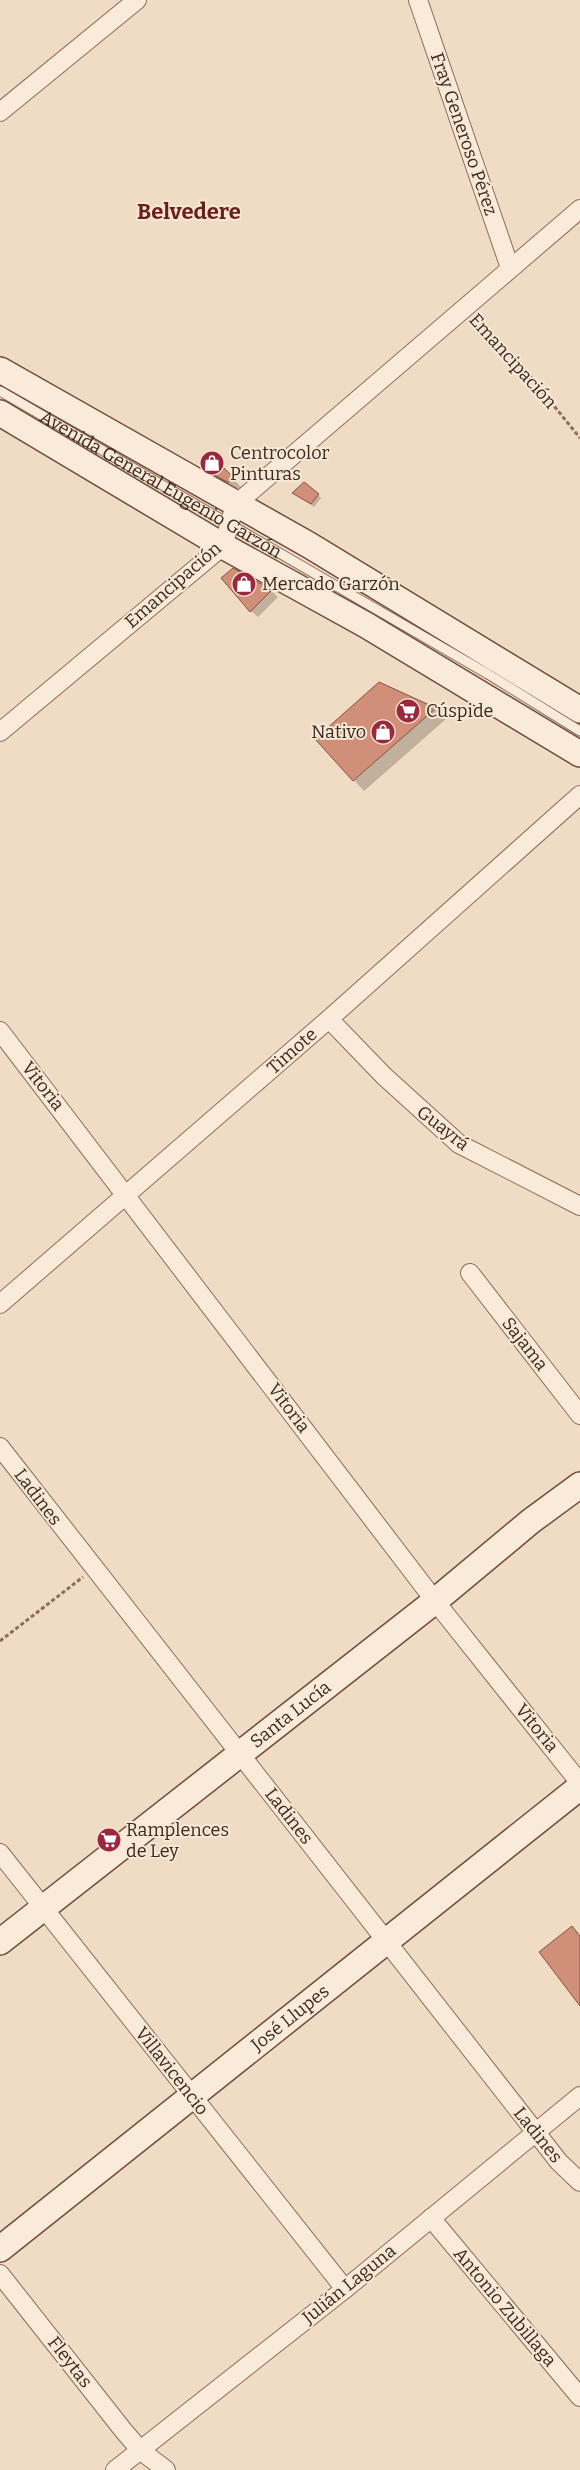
<svg xmlns="http://www.w3.org/2000/svg" width="580" height="2470" viewBox="0 0 580 2470" font-family="Bitter,serif">
  <style>
    .shadow { fill: #0003 }
    .building { fill: #cf8f79; stroke: #8c503f }
    .lines { fill: none; stroke-linecap: round; stroke-linejoin: round }
    .lane-casing { stroke: #8c6c5a; stroke-width: 11 }
    .street-casing { stroke: #8c6c5a; stroke-width: 20 }
    .secondary-casing { stroke: #6e4d3d; stroke-width: 28 }
    .path { stroke: #8c6c5a; stroke-width: 3; stroke-dasharray: 4 2.5; stroke-linecap: butt }
    .lane { stroke: #faead9; stroke-width: 9 }
    .street { stroke: #faead9; stroke-width: 18 }
    .secondary { stroke: #faead9; stroke-width: 25 }
    .labels { text-anchor: middle; stroke-width: 4; stroke-linejoin: round; paint-order: stroke }
    .street-label { font-size: 18px; fill: #3b281e; stroke: #f7e7d5 }
    .poi-label { font-size: 18px; fill: #3b281e; stroke: #f7e7d5; text-anchor: start }
    .district-label { font-size: 22px; font-weight: bold; fill: #691f1c; stroke: #f7e7d5 }
  </style>
  <rect width="100%" height="100%" fill="#f0dcc5"/>
  <g class="shadow">
    <polygon points="217,462 242,488 235,488 211,475 204,468"/>
    <polygon points="294,493 318,495 321,498 314,507"/>
    <polygon points="271,591 278,597 258,617 251,611"/>
    <polygon points="380,683 435,709 446,719 364,791 317,739"/>
  </g>
  <g class="building">
    <polygon points="210,454 237,481 227,482 202,468"/>
    <polygon points="304,482 319,494 311,504 292,493"/>
    <polygon points="233,568 272,590 250,612 221,578"/>
    <polygon points="379,682 436,708 353,781 315,739"/>
    <polygon points="572,1926 580,1936 580,2006 539,1952"/>
  </g>
  <g class="lines">
    <defs>
      <g id="lane">
        <path id="s1" d="M0 391 488 674 580 731"/>
      </g>
      <g id="street">
        <polyline points="418,0 510,268"/>
        <polyline points="0,112 137,0"/>
        <polyline points="0,732 223,546 235,505 580,209"/>
        <polyline points="329,1019 384,1076 459,1144 580,1206"/>
        <polyline points="0,1031 435,1601 580,1783"/>
        <polyline points="470,1273 580,1415"/>
        <polyline points="0,1304 329,1019 580,795"/>
        <polyline points="0,1447 559,2162 580,2182"/>
        <polyline points="0,1853 345,2289"/>
        <polyline points="431,2218 580,2397"/>
        <polyline points="0,2274 123,2430 140,2450 166,2470"/>
        <polyline points="115,2470 345,2289 580,2096"/>
      </g>
      <g id="secondary">
        <polyline points="0,370 309,545 580,710"/>
        <polyline points="0,413 223,546 366,625 580,754"/>
        <path id="s2" d="M0 1942 435 1601 531 1521 580 1485"/>
        <path id="s3" d="M0 2249 580 1787"/>
      </g>
    </defs>
    <use href="#lane" class="lane-casing"/>
    <use href="#street" class="street-casing"/>
    <use href="#secondary" class="secondary-casing"/>
    <g class="path">
      <polyline points="476,320 516,359 580,438"/>
      <polyline points="0,1641 83,1577"/>
    </g>
    <use href="#lane" class="lane"/>
    <use href="#street" class="street"/>
    <use href="#secondary" class="secondary"/>
  </g>
  <defs>
    <symbol id="shop-disc" viewBox="-11 -11 22 22"><circle r="9.5" fill="#9d283d" stroke="#f7e7d5"/><path d="M-5-2.5h2.3a2.7 3.5 0 0 1 5.4 0H5L5.5 6h-11ZM-1.5-2.5h3a1.5 2.3 0 0 0-3 0Z" fill="#fff"/></symbol>
    <symbol id="supermarket-disc" viewBox="-11 -11 22 22"><circle r="9.5" fill="#9d283d" stroke="#f7e7d5"/><path d="M-6-5.5h2.5l.6 2H6L4.5 2H-2.5L-4.4-4H-6ZM-1.5 3.2a1.3 1.3 0 1 0 .1 0ZM3 3.2a1.3 1.3 0 1 0 .1 0Z" fill="#fff"/></symbol>
  </defs>
  <g fill-rule="evenodd">
    <use href="#shop-disc" x="198" y="449" width="28" height="28"/>
    <use href="#shop-disc" x="230" y="570" width="28" height="28"/>
    <use href="#supermarket-disc" x="394" y="697" width="28" height="28"/>
    <use href="#shop-disc" x="369" y="718" width="28" height="28"/>
    <use href="#supermarket-disc" x="95" y="1826" width="28" height="28"/>
  </g>
  <g class="labels">
    <g class="street-label">
      <text transform="translate(464 134) rotate(71)" y="6">Fray Generoso Pérez</text>
      <text transform="translate(513 361) rotate(48)" y="6">Emancipación</text>
      <text dy="6" stroke="none"><textPath href="#s1" startOffset="186">Avenida General Eugenio Garzón</textPath></text>
      <text transform="translate(173 585) rotate(-41)" y="6">Emancipación</text>
      <text transform="translate(292 1051) rotate(-41)" y="6">Timote</text>
      <text transform="translate(43 1086) rotate(52)" y="6">Vitoria</text>
      <text transform="translate(443 1128) rotate(38)" y="6">Guayrá</text>
      <text transform="translate(525 1344) rotate(52)" y="6">Sajama</text>
      <text transform="translate(289 1408) rotate(53)" y="6">Vitoria</text>
      <text transform="translate(38 1497) rotate(53)" y="6">Ladines</text>
      <text dy="6" stroke="none"><textPath href="#s2" startOffset="369">Santa Lucía</textPath></text>
      <text transform="translate(537 1728) rotate(51)" y="6">Vitoria</text>
      <text transform="translate(289 1816) rotate(52)" y="6">Ladines</text>
      <text dy="6" stroke="none"><textPath href="#s3" startOffset="371">José Llupes</textPath></text>
      <text transform="translate(172 2071) rotate(52)" y="6">Villavicencio</text>
      <text transform="translate(538 2135) rotate(51)" y="6">Ladines</text>
      <text transform="translate(349 2284) rotate(-39)" y="6">Julián Laguna</text>
      <text transform="translate(505 2307) rotate(50)" y="6">Antonio Zubillaga</text>
      <text transform="translate(70 2362) rotate(52)" y="6">Fleytas</text>
    </g>
    <g class="poi-label">
      <text x="230" y="459">Centrocolor<tspan x="230" dy="21">Pinturas</tspan></text>
      <text x="262" y="590">Mercado Garzón</text>
      <text x="426" y="717">Cúspide</text>
      <text x="366" y="738" text-anchor="end">Nativo</text>
      <text x="126" y="1836">Ramplences<tspan x="126" dy="21">de Ley</tspan></text>
    </g>
    <g class="district-label">
      <text x="189" y="219">Belvedere</text>
    </g>
  </g>
</svg>
